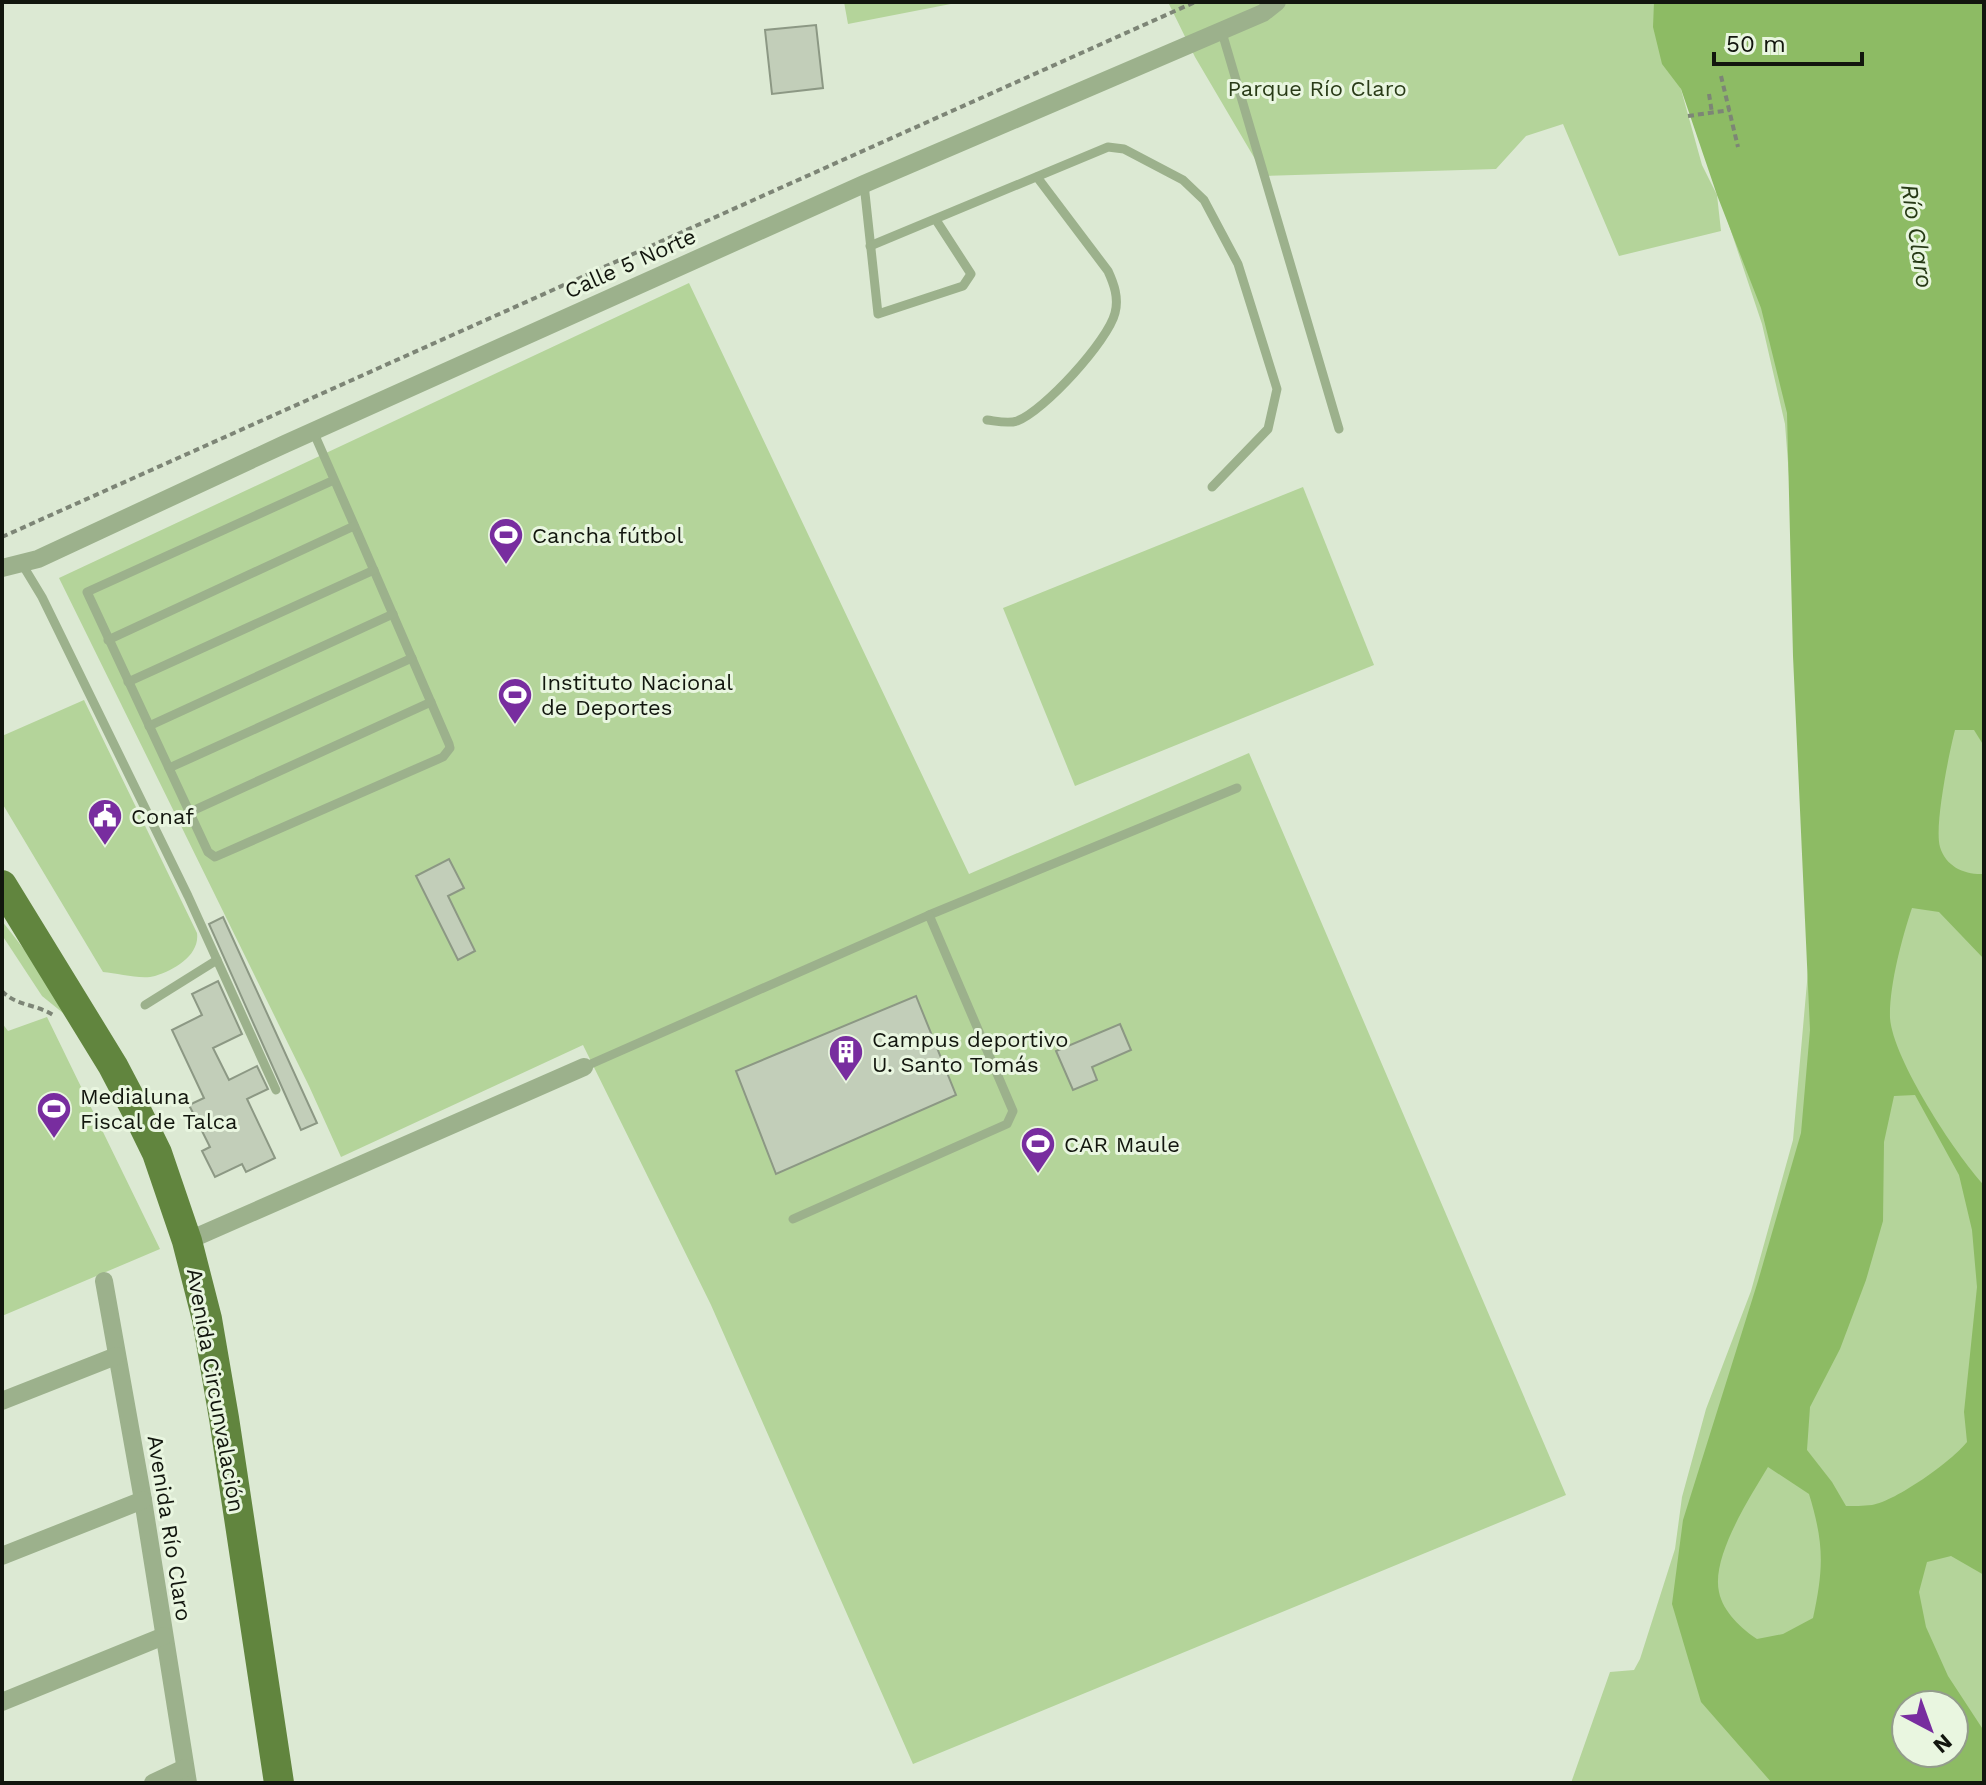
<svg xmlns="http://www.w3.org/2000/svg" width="1986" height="1785" viewBox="0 0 1986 1785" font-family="'Work Sans',sans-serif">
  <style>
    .green { fill: #b4d49a; fill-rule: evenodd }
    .water { fill: #8dbb64; fill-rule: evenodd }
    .building { fill: #c2ceb9; stroke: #8c9884; stroke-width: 2 }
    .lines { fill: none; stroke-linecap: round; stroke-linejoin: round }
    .path { stroke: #7d8576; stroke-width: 4; stroke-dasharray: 6 4; stroke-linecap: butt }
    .lane { stroke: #9cb18c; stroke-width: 9 }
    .street { stroke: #9cb18c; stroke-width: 18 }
    .primary { stroke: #61853e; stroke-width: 30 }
    .labels { text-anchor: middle; stroke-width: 6; stroke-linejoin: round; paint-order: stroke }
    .park-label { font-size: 22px; fill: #293b17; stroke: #e9f6e0 }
    .street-label { font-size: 22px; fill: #12160e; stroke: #e9f6e0 }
    .poi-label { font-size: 22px; fill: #12160e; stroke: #e9f6e0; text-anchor: start }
    .water-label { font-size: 24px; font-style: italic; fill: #273a16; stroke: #e9f6e0 }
  </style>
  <rect width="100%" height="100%" fill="#dce9d3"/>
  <g class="green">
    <polygon points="844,2 961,2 848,24"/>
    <polygon points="1168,2 1667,2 1677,75 1702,165 1717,195 1721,231 1619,256 1563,124 1526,136 1496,169 1265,176 1195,57"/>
    <path d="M1984 2V1783H1571L1610 1672 1634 1670 1640 1659 1675 1549 1682 1497 1706 1409 1751 1291 1793 1140 1808 971 1812 776 1785 424 1762 324 1716 186ZM1906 1705H1954V1753H1906Z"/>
    <polygon points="689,283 969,874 1249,753 1566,1495 913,1764 711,1305 583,1045 341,1157 309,1086 59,578"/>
    <polygon points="1303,487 1374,665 1075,786 1003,608"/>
    <path d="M84 700 197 933C200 955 175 970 155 976 141 980 118 973 103 972L2 803V736Z"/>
    <polygon points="2,921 55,989 63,1013 42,996 2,935"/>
    <polygon points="47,1017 160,1249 2,1316 2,1023 8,1031"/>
  </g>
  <path class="water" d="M1654 2H1984V746L1974 730H1955C1949 753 1934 827 1940 847 1946 867 1965 875 1984 874V959L1939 912 1912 908C1902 938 1889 986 1890 1018 1893 1059 1955 1154 1984 1185V1575L1951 1556 1927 1562 1919 1592 1926 1627 1948 1676 1984 1731V1783H1772L1701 1702 1672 1604 1683 1520 1758 1281 1801 1133 1810 1030 1793 656 1787 413 1761 308 1717 195 1681 89 1662 64 1653 27ZM1915 1095 1959 1175 1972 1230 1977 1287 1964 1412 1967 1442C1952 1461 1896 1501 1872 1505 1863 1506 1854 1506 1846 1506L1832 1482 1807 1450 1810 1407 1840 1349 1866 1280 1883 1221 1884 1142 1894 1096ZM1768 1467 1809 1494C1824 1543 1824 1568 1813 1618L1783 1634 1757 1639C1742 1629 1723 1612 1719 1592 1711 1557 1750 1497 1768 1467ZM1906 1705H1954V1753H1906Z"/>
  <g class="building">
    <polygon points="816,25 823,88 772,94 765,30"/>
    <polygon points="449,859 464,888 448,896 475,951 458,960 416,876"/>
    <polygon points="223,917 317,1123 301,1130 209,924"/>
    <polygon points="218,981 242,1034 213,1048 229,1080 257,1066 268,1089 247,1099 275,1158 246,1172 242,1164 215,1177 202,1151 210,1147 189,1105 204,1098 172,1030 202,1015 192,994"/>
    <polygon points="916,996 956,1095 776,1174 736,1071"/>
    <polygon points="1120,1024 1131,1050 1092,1067 1097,1080 1073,1090 1056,1051"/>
  </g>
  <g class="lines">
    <g class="path">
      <polyline points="1721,76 1738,147"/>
      <polyline points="1709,94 1712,113"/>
      <polyline points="1688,116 1730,110"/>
      <polyline points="2,537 1195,2"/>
      <path d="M2 991C16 1006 36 1004 53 1015"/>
    </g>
    <g class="lane">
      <polyline points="1221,29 1339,429"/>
      <polyline points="864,184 878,314 963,286 971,274 936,220"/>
      <polyline points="870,246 1108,147 1124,149 1183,180 1204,200 1238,264 1277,389 1268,429 1212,487"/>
      <path d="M987 420C996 421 1008 424 1017 421 1044 411 1108 341 1115 313 1119 298 1114 284 1108 271L1037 177"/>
      <path d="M313 431C359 535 404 640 449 744L450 748 443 757 215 857 208 852 87 592 334 480"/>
      <polyline points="22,564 42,597 188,896 276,1090"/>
      <polyline points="108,640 354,526"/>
      <polyline points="128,682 374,570"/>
      <polyline points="149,726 393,614"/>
      <polyline points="169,768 412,658"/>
      <polyline points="190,812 431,702"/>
      <polyline points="929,915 1237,788"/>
      <polyline points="145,1005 217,960"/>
      <polyline points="584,1067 929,915 1013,1111 1007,1124 793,1219"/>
    </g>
    <g class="street">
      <polyline points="2,568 38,559 285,444 864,184 1263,13 1277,2"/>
      <polyline points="187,1241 584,1067"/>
      <polyline points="104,1281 143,1500 188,1783"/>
      <polyline points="2,1401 116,1356"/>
      <polyline points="2,1556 143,1500"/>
      <polyline points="2,1702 164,1636"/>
      <polyline points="153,1783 185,1768"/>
    </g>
    <polyline class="primary" points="2,885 113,1066 135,1108 157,1153 187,1241 207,1319 224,1418 279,1783"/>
  </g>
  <defs>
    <symbol id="stadium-pin" viewBox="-11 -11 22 30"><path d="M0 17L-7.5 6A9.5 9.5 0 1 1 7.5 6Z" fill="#782d9f" stroke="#e9f6e0"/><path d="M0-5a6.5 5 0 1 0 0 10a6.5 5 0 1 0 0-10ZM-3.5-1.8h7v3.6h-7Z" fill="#fff"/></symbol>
    <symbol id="civic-pin" viewBox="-11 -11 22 30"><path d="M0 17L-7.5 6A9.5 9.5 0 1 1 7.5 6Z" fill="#782d9f" stroke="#e9f6e0"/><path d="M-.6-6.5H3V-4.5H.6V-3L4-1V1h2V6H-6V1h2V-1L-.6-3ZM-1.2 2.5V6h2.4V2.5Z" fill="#fff"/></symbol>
    <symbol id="building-pin" viewBox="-11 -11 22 30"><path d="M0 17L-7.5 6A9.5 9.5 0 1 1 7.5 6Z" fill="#782d9f" stroke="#e9f6e0"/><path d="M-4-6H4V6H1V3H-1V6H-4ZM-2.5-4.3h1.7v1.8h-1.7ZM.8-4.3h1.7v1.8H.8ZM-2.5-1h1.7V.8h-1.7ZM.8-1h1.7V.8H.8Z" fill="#fff"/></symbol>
  </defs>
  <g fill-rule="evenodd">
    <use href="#stadium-pin" x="486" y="515" width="40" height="54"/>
    <use href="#stadium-pin" x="495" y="675" width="40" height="54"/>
    <use href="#civic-pin" x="85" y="796" width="40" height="54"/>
    <use href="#building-pin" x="826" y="1032" width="40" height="54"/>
    <use href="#stadium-pin" x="34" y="1089" width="40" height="54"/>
    <use href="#stadium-pin" x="1018" y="1124" width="40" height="54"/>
  </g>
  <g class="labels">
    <g class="park-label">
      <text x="1317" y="96">Parque Río Claro</text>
    </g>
    <g class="street-label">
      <text transform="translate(630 263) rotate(-24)" y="8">Calle 5 Norte</text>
      <text transform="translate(216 1390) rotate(80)" y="8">Avenida Circunvalación</text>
      <text transform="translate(170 1528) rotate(81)" y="8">Avenida Río Claro</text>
    </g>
    <g class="poi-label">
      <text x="532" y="543">Cancha fútbol</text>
      <text x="541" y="690">Instituto Nacional<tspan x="541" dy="25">de Deportes</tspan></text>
      <text x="131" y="824">Conaf</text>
      <text x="872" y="1047">Campus deportivo<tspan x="872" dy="25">U. Santo Tomás</tspan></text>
      <text x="80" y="1104">Medialuna<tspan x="80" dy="25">Fiscal de Talca</tspan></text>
      <text x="1064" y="1152">CAR Maule</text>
    </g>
    <g class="water-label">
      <text transform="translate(1917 236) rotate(81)" y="8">Río Claro</text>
    </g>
  </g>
  <rect width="1986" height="1785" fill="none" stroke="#12160e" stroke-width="8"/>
  <g transform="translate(1930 1729) rotate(139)"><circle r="38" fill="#e9f6e0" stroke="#939c8c" stroke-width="2"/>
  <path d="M0-6L14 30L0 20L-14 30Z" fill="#782d9f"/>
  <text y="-12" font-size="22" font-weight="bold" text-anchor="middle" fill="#12160e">N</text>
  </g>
  <path d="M1714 52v12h148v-12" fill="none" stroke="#12160e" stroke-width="4"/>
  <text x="1726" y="52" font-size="24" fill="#12160e" stroke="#e9f6e0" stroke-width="6" paint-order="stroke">50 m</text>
</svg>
